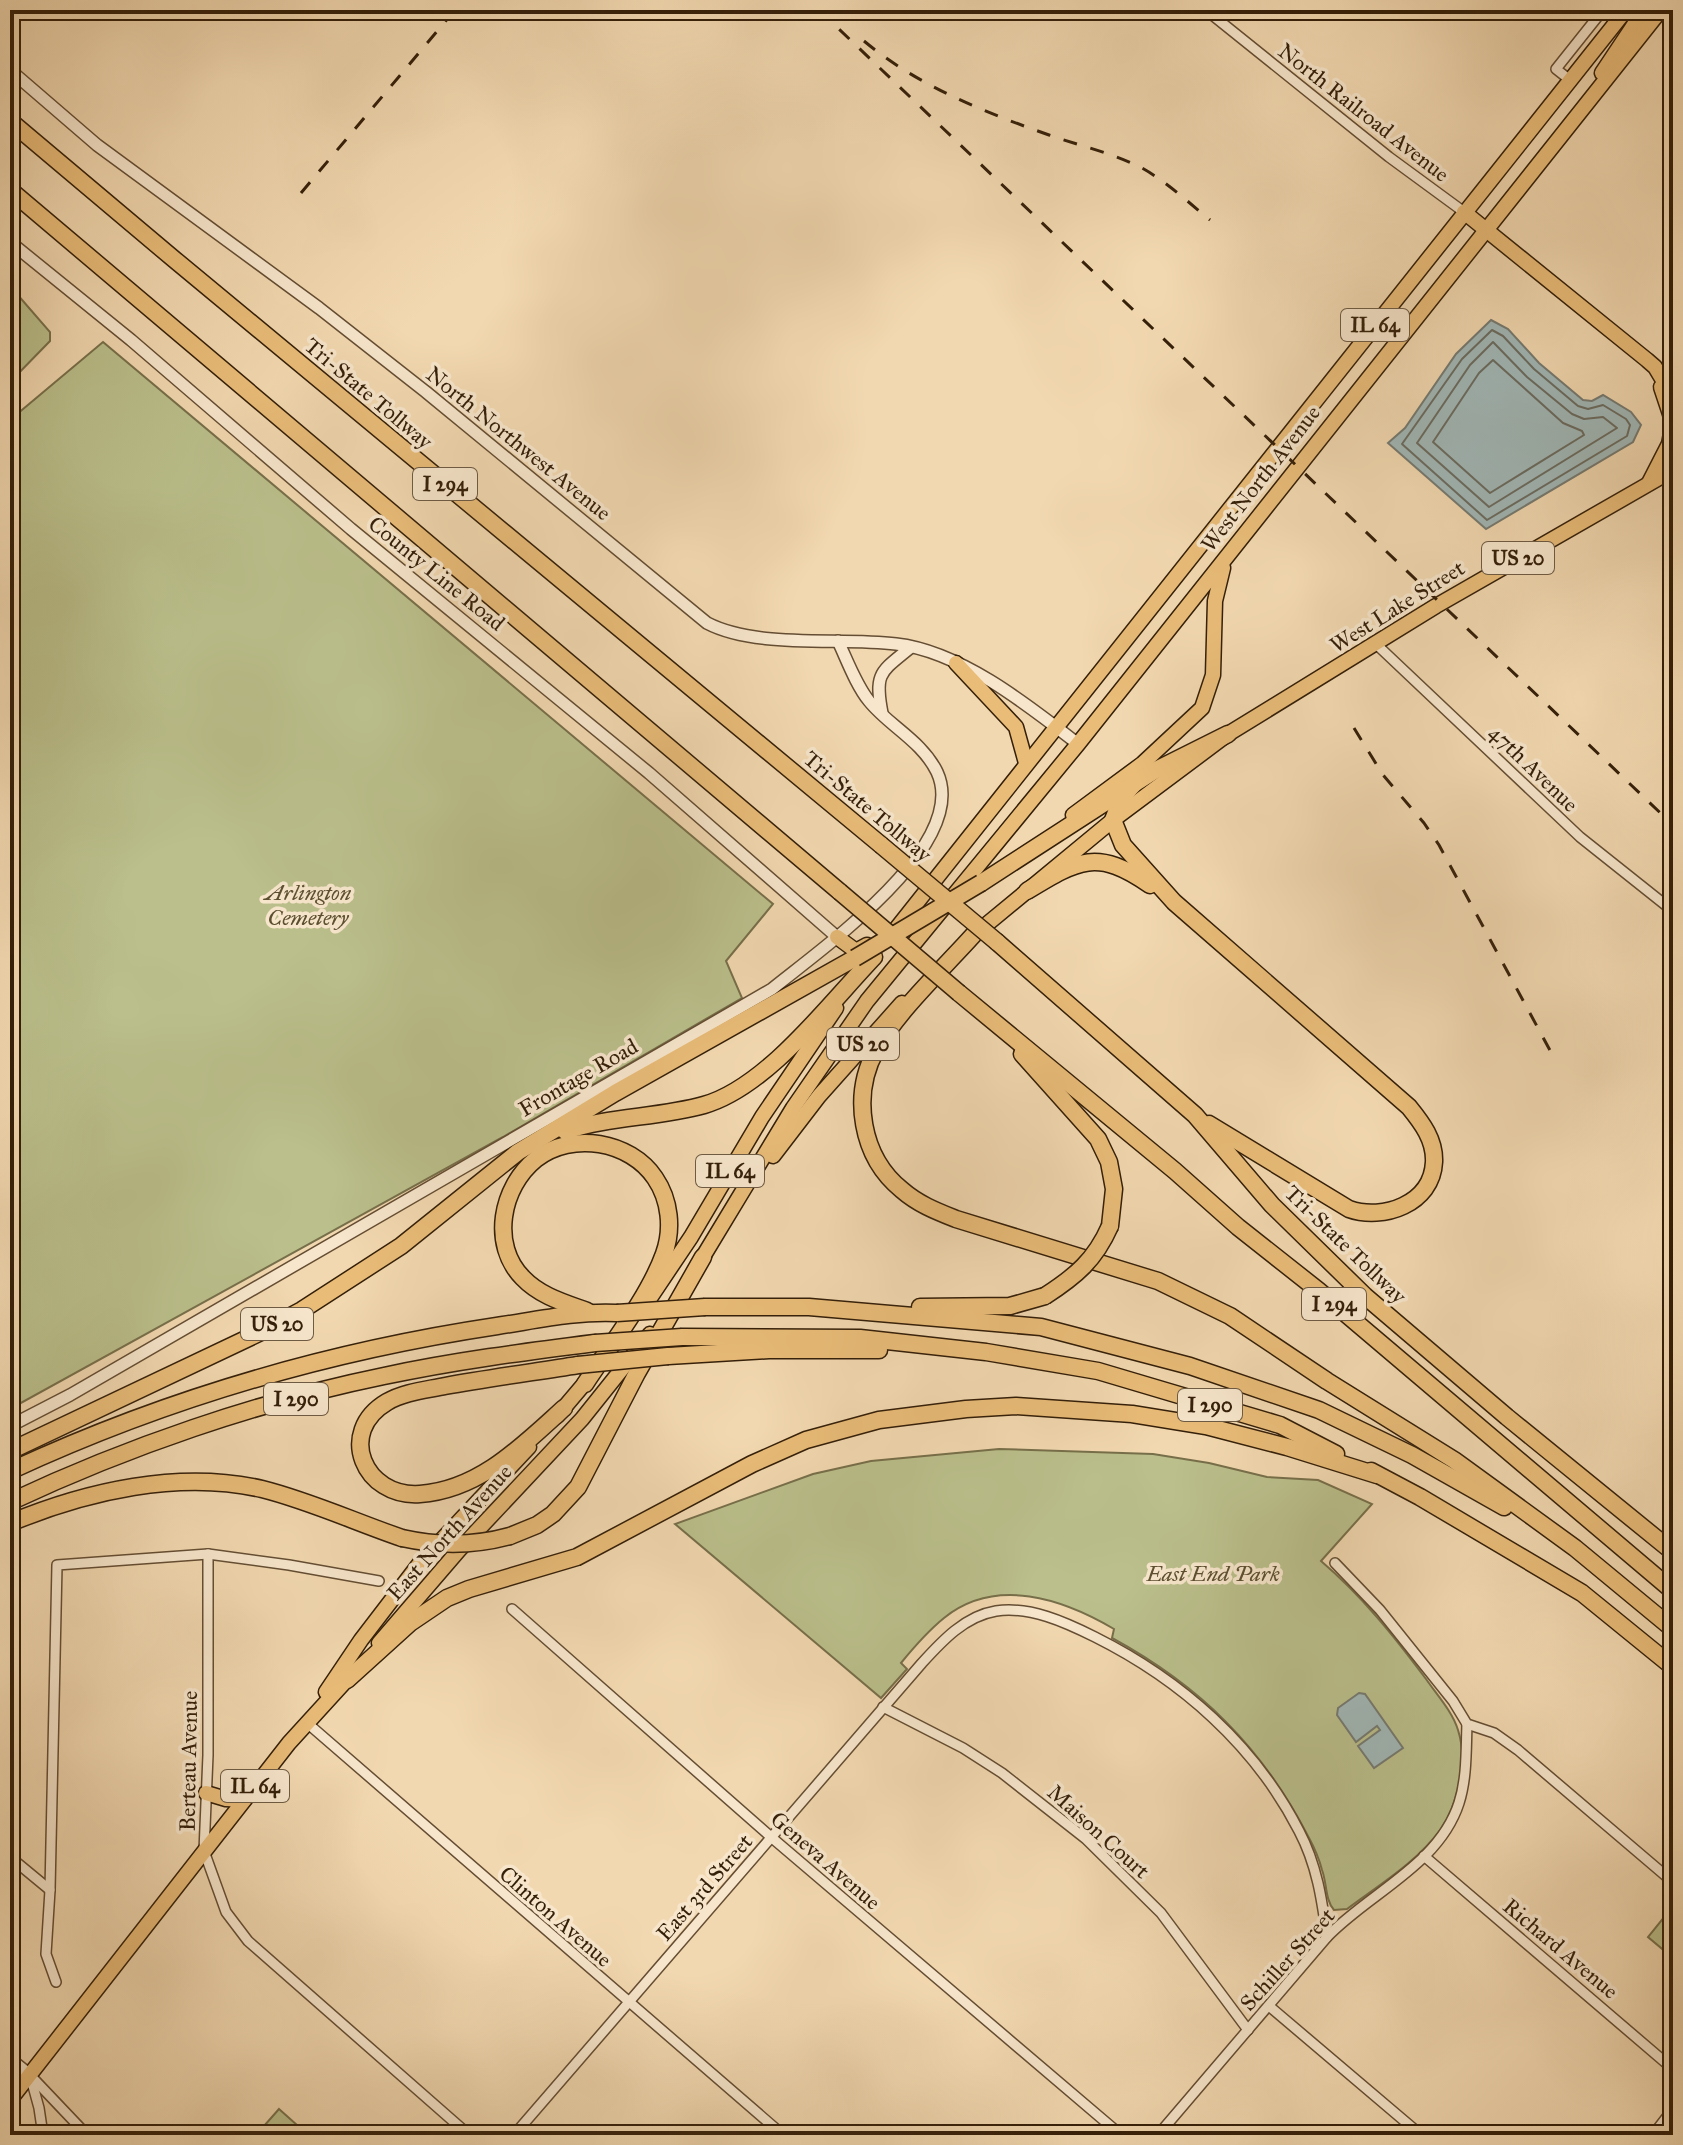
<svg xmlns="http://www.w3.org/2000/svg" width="1683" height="2145" viewBox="0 0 1683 2145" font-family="'IM FELL Great Primer',serif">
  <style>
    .green { fill: #babf8b; stroke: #776f4a; stroke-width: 2 }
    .water { fill: #a0b7b7; stroke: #757a71; stroke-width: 2 }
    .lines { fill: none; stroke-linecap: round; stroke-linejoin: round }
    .shore { stroke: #6a6b60; stroke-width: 2 }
    .minor-casing { stroke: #644d33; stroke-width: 12 }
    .tertiary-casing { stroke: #644d33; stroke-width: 14 }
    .primary-casing { stroke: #341f09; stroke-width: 17 }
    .motorway-casing { stroke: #341f09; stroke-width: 19 }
    .minor { stroke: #f7e6cc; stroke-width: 9 }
    .tertiary { stroke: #f7e6cc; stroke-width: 11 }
    .primary { stroke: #e9bc78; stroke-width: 14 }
    .motorway { stroke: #e9bc78; stroke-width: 16 }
    .rail { stroke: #341f09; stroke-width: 3; stroke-dasharray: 14 14; stroke-linecap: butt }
    .motorway-bridge-casing { stroke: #341f09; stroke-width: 19; stroke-linecap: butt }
    .motorway-bridge { stroke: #e9bc78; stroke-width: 16 }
    .labels { text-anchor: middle; stroke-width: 7; stroke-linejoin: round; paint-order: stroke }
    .shield { fill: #f7e6cc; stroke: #6e5b44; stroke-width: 2 }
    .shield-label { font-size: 20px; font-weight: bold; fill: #341f09 }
    .street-label { font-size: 22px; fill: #341f09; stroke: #f7e6cc }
    .park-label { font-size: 22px; font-style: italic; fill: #5c4f30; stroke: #f7e6cc }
  </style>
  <rect width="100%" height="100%" fill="#f2d8b0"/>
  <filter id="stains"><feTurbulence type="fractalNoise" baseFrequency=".0025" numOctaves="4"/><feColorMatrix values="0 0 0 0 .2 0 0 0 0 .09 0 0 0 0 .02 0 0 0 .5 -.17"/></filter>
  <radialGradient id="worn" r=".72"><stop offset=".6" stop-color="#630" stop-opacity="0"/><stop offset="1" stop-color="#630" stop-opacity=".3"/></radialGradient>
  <g class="green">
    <polygon points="10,286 50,332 50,341 10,382"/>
    <polygon points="103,342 773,904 726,961 742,998 503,1137 10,1409 10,420"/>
    <path d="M999 1449 1153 1454 1209 1463 1267 1477 1318 1480 1372 1504 1321 1561C1362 1596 1394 1636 1426 1679 1437 1695 1452 1711 1458 1730 1468 1761 1458 1804 1440 1830 1417 1862 1379 1885 1347 1909L1334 1910C1325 1900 1327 1883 1322 1870 1319 1858 1314 1847 1308 1836 1262 1747 1200 1686 1112 1638L1114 1629C1063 1599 996 1576 944 1618 928 1631 914 1647 901 1663L907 1669 881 1698 675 1524 813 1474 871 1461Z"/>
    <polygon points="1673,1906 1673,1958 1648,1937"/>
    <polygon points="279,2109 297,2125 288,2135 256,2135"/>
  </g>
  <g class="water">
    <polygon points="1491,320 1508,329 1539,363 1583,400 1592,401 1603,395 1631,412 1641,425 1633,442 1486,529 1388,443 1405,428 1456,354"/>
    <polygon points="1359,1693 1365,1694 1403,1748 1374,1768 1358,1746 1380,1730 1377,1726 1356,1742 1337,1715 1338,1708"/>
  </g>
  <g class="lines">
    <g class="shore">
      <polygon points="1492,330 1503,336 1534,369 1578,406 1588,409 1603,405 1626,419 1630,425 1627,436 1487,520 1402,444 1462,359"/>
      <polygon points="1493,342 1527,377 1572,414 1584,419 1603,417 1617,428 1489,507 1417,443 1470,365"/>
      <polygon points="1493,360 1563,423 1582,431 1584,435 1490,493 1433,442 1479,373"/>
    </g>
    <defs>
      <g id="minor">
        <polyline points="1206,10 1389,157 1464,212"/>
        <polyline points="1570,80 1556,69 1603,10"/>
        <polyline points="1376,644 1580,837 1673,911"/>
        <polyline points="208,1554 208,1755 204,1851 226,1912 248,1941 469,2135"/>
        <polyline points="1335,1563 1380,1610 1453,1701 1467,1724 1494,1733 1518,1750 1673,1882"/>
        <polyline points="512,1609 771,1837 1121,2135"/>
        <polyline points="883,1707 963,1748 1002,1773 1086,1839 1161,1913 1248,2030"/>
        <polyline points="306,1722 783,2135"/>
        <polyline points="1424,1856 1673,2069"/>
        <polyline points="10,1857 50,1890"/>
        <polyline points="56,1982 46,1954 50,1890 57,1565 208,1554 289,1565 379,1581"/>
        <polyline points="1269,2006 1421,2135"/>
        <polyline points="30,2075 87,2135"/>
        <polyline points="30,2075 39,2108 43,2135"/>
        <path d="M514 2135 922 1663C942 1641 965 1616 996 1611 1030 1606 1065 1622 1095 1637 1181 1680 1255 1745 1299 1831 1317 1865 1322 1900 1327 1937"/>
        <path d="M1158 2135 1327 1937C1369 1893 1439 1865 1459 1803 1467 1778 1466 1750 1467 1724"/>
        <polyline points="1653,2135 1673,2109"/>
      </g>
      <g id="tertiary">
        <path d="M10 70 97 145 319 308 426 392 707 623C757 649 840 637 896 644 960 651 1028 705 1078 744"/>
        <polyline points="10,242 131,340 351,529 649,773 837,937"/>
        <path d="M882 713C874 672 881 672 911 647"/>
        <path d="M10 1426 70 1395 772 989C821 949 971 845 937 772 922 741 889 726 869 701 856 685 847 660 838 641"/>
        <polyline points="10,2059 30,2075"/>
      </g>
      <g id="primary">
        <polyline points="1602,73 1644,10"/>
        <polyline points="1464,212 1647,360 1655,367 1673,397"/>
        <polyline points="1649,483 1669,444 1673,423 1661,387"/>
        <polyline points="956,663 1016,727 1026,763"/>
        <polyline points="1073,815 1142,764 1202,708 1213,675 1215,601 1223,568"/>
        <polyline points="892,934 1626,10"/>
        <polyline points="975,934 1113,820 1228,734 1436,606 1673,470"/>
        <polyline points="837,937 856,951 867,945"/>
        <polyline points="773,1156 819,1096 902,1003"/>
        <polyline points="698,1265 793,1108 867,1001 1078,744 1661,10"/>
        <polyline points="644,1307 691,1237 762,1117 836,1008"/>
        <polyline points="557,1416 590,1377"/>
        <polyline points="379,1643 459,1550 582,1419 650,1334"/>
        <polyline points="326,1692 361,1640 420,1563 529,1447"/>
        <polyline points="206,1793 226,1799 244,1800"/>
        <polyline points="10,2100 289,1743 352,1674"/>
      </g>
      <g id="motorway">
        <polyline points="10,121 175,260 881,845"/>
        <polyline points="10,190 840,892"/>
        <path d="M1135 783 1122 797 1113 820 1123 845 1174 902 1409 1107C1422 1123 1435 1140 1434 1162 1432 1204 1383 1221 1349 1209L1209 1124"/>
        <polyline points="981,883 1154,771 1228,734"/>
        <path d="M1027 891C1078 860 1097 848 1150 885"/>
        <path d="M976 932C945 967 898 1010 876 1050 851 1096 861 1157 902 1190 918 1204 936 1211 956 1219L1158 1281 1230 1316 1327 1381 1454 1460 1575 1548 1673 1629"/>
        <polyline points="997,942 1195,1115 1272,1205 1365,1296 1507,1417 1673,1552"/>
        <polyline points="959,993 1175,1171 1238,1227 1319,1291 1673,1591"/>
        <polyline points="1022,1054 1098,1139 1109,1162 1114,1189 1110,1226"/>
        <path d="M565 1131C610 1116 658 1118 704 1105 767 1087 829 1004 874 957"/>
        <polyline points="705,1307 809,1307 1041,1327 1190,1366 1319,1410 1412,1455 1504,1507"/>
        <polyline points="920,1307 1010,1306 1045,1296"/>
        <polyline points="682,1337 860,1338 986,1352 1098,1371 1280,1425 1336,1454"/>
        <polyline points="668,1356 769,1350 879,1350"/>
        <path d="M585 1384C610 1346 649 1296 664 1254 673 1229 670 1200 655 1178 630 1141 572 1131 536 1159 501 1187 490 1245 523 1278 540 1296 565 1303 587 1311"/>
        <path d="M564 1408C522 1446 479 1490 420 1494 364 1498 336 1432 387 1402 404 1392 426 1390 445 1386 489 1378 534 1372 578 1365"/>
        <polyline points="10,1451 261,1332 302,1310 401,1246 518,1152 615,1093 855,958"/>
        <path d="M10 1471C163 1400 330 1351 497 1326 537 1320 576 1311 617 1313"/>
        <polyline points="1371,1471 1420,1497 1582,1593 1673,1667"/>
        <path d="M10 1502C127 1447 257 1402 384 1376 454 1361 524 1352 595 1343"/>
        <path d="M10 1523C87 1491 179 1470 262 1489 310 1501 355 1522 402 1538"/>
        <polyline points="510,1536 537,1525 553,1514 578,1487 637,1373 703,1257"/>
        <polyline points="347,1680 410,1623 447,1598 469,1589 577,1557 752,1464 806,1440 879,1420 966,1409 1016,1406 1132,1414 1206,1426 1287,1447 1377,1475"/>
      </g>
    </defs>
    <use href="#minor" class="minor-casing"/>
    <use href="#tertiary" class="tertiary-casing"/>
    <use href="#primary" class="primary-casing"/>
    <use href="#motorway" class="motorway-casing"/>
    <use href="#minor" class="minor"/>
    <use href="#tertiary" class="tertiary"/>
    <use href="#primary" class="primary"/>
    <use href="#motorway" class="motorway"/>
    <g class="rail">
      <polyline points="819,10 1673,825"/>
      <path d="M864 41C918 86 984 112 1049 135 1080 146 1113 153 1142 168 1167 182 1188 202 1210 220"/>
      <polyline points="301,193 455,10"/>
      <polyline points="1354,728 1383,775 1424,823 1439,845 1552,1054"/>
    </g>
    <defs>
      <g id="motorway-bridge">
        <polyline points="881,845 997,942"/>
        <polyline points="840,892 959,993"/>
        <polyline points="855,958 981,883"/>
        <path d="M1045 1296C1076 1276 1095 1260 1110 1226"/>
        <polyline points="617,1313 705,1307"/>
        <polyline points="595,1343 682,1337"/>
        <polyline points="578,1365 668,1356"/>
        <path d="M402 1538C438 1546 474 1546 510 1536"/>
      </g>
    </defs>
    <use href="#motorway-bridge" class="motorway-bridge-casing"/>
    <use href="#motorway-bridge" class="motorway-bridge"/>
  </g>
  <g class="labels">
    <g class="shield">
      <rect x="1341" y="309" width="68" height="32" rx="6"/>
      <rect x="413" y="468" width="64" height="32" rx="6"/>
      <rect x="1482" y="542" width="72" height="32" rx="6"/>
      <rect x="827" y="1028" width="72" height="32" rx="6"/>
      <rect x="696" y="1155" width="68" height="32" rx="6"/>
      <rect x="1302" y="1288" width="64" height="32" rx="6"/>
      <rect x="241" y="1308" width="72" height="32" rx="6"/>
      <rect x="264" y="1383" width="64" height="32" rx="6"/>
      <rect x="1178" y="1389" width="64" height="32" rx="6"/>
      <rect x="221" y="1770" width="68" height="32" rx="6"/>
    </g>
    <g class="shield-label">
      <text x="1375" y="332">IL 64</text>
      <text x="445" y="491">I 294</text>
      <text x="1518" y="565">US 20</text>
      <text x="863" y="1051">US 20</text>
      <text x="730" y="1178">IL 64</text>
      <text x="1334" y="1311">I 294</text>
      <text x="277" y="1331">US 20</text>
      <text x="296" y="1406">I 290</text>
      <text x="1210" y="1412">I 290</text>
      <text x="255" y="1793">IL 64</text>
    </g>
    <g class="street-label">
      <text transform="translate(1364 112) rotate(38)" y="8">North Railroad Avenue</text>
      <text transform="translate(369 393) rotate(40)" y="8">Tri-State Tollway</text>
      <text transform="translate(519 443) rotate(39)" y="8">North Northwest Avenue</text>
      <text transform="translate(1260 478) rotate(-52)" y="8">West North Avenue</text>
      <text transform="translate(437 573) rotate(39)" y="8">County Line Road</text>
      <text transform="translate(1397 606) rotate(-32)" y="8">West Lake Street</text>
      <text transform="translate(1534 768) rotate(44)" y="8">47th Avenue</text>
      <text transform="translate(868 806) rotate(40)" y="8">Tri-State Tollway</text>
      <text transform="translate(578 1077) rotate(-30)" y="8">Frontage Road</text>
      <text transform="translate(1346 1244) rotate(44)" y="8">Tri-State Tollway</text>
      <text transform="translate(449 1532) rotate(-48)" y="8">East North Avenue</text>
      <text transform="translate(188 1761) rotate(-89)" y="8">Berteau Avenue</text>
      <text transform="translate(1099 1831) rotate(42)" y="8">Maison Court</text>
      <text transform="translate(826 1860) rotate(41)" y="8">Geneva Avenue</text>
      <text transform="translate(704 1887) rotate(-49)" y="8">East 3rd Street</text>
      <text transform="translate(556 1916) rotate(41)" y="8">Clinton Avenue</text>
      <text transform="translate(1561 1948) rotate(40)" y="8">Richard Avenue</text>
      <text transform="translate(1287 1959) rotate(-48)" y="8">Schiller Street</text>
    </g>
    <g class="park-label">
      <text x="308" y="900">Arlington<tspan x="308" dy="25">Cemetery</tspan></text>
      <text x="1213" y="1581">East End Park</text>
    </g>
  </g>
  <rect width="1683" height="2145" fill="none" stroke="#f2d8b0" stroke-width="40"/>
  <rect x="12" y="12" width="1659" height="2121" fill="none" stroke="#341f09" stroke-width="4"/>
  <rect x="20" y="20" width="1643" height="2105" fill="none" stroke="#341f09" stroke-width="2"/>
  <rect width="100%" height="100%" filter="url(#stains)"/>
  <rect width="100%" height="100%" fill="url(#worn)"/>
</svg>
